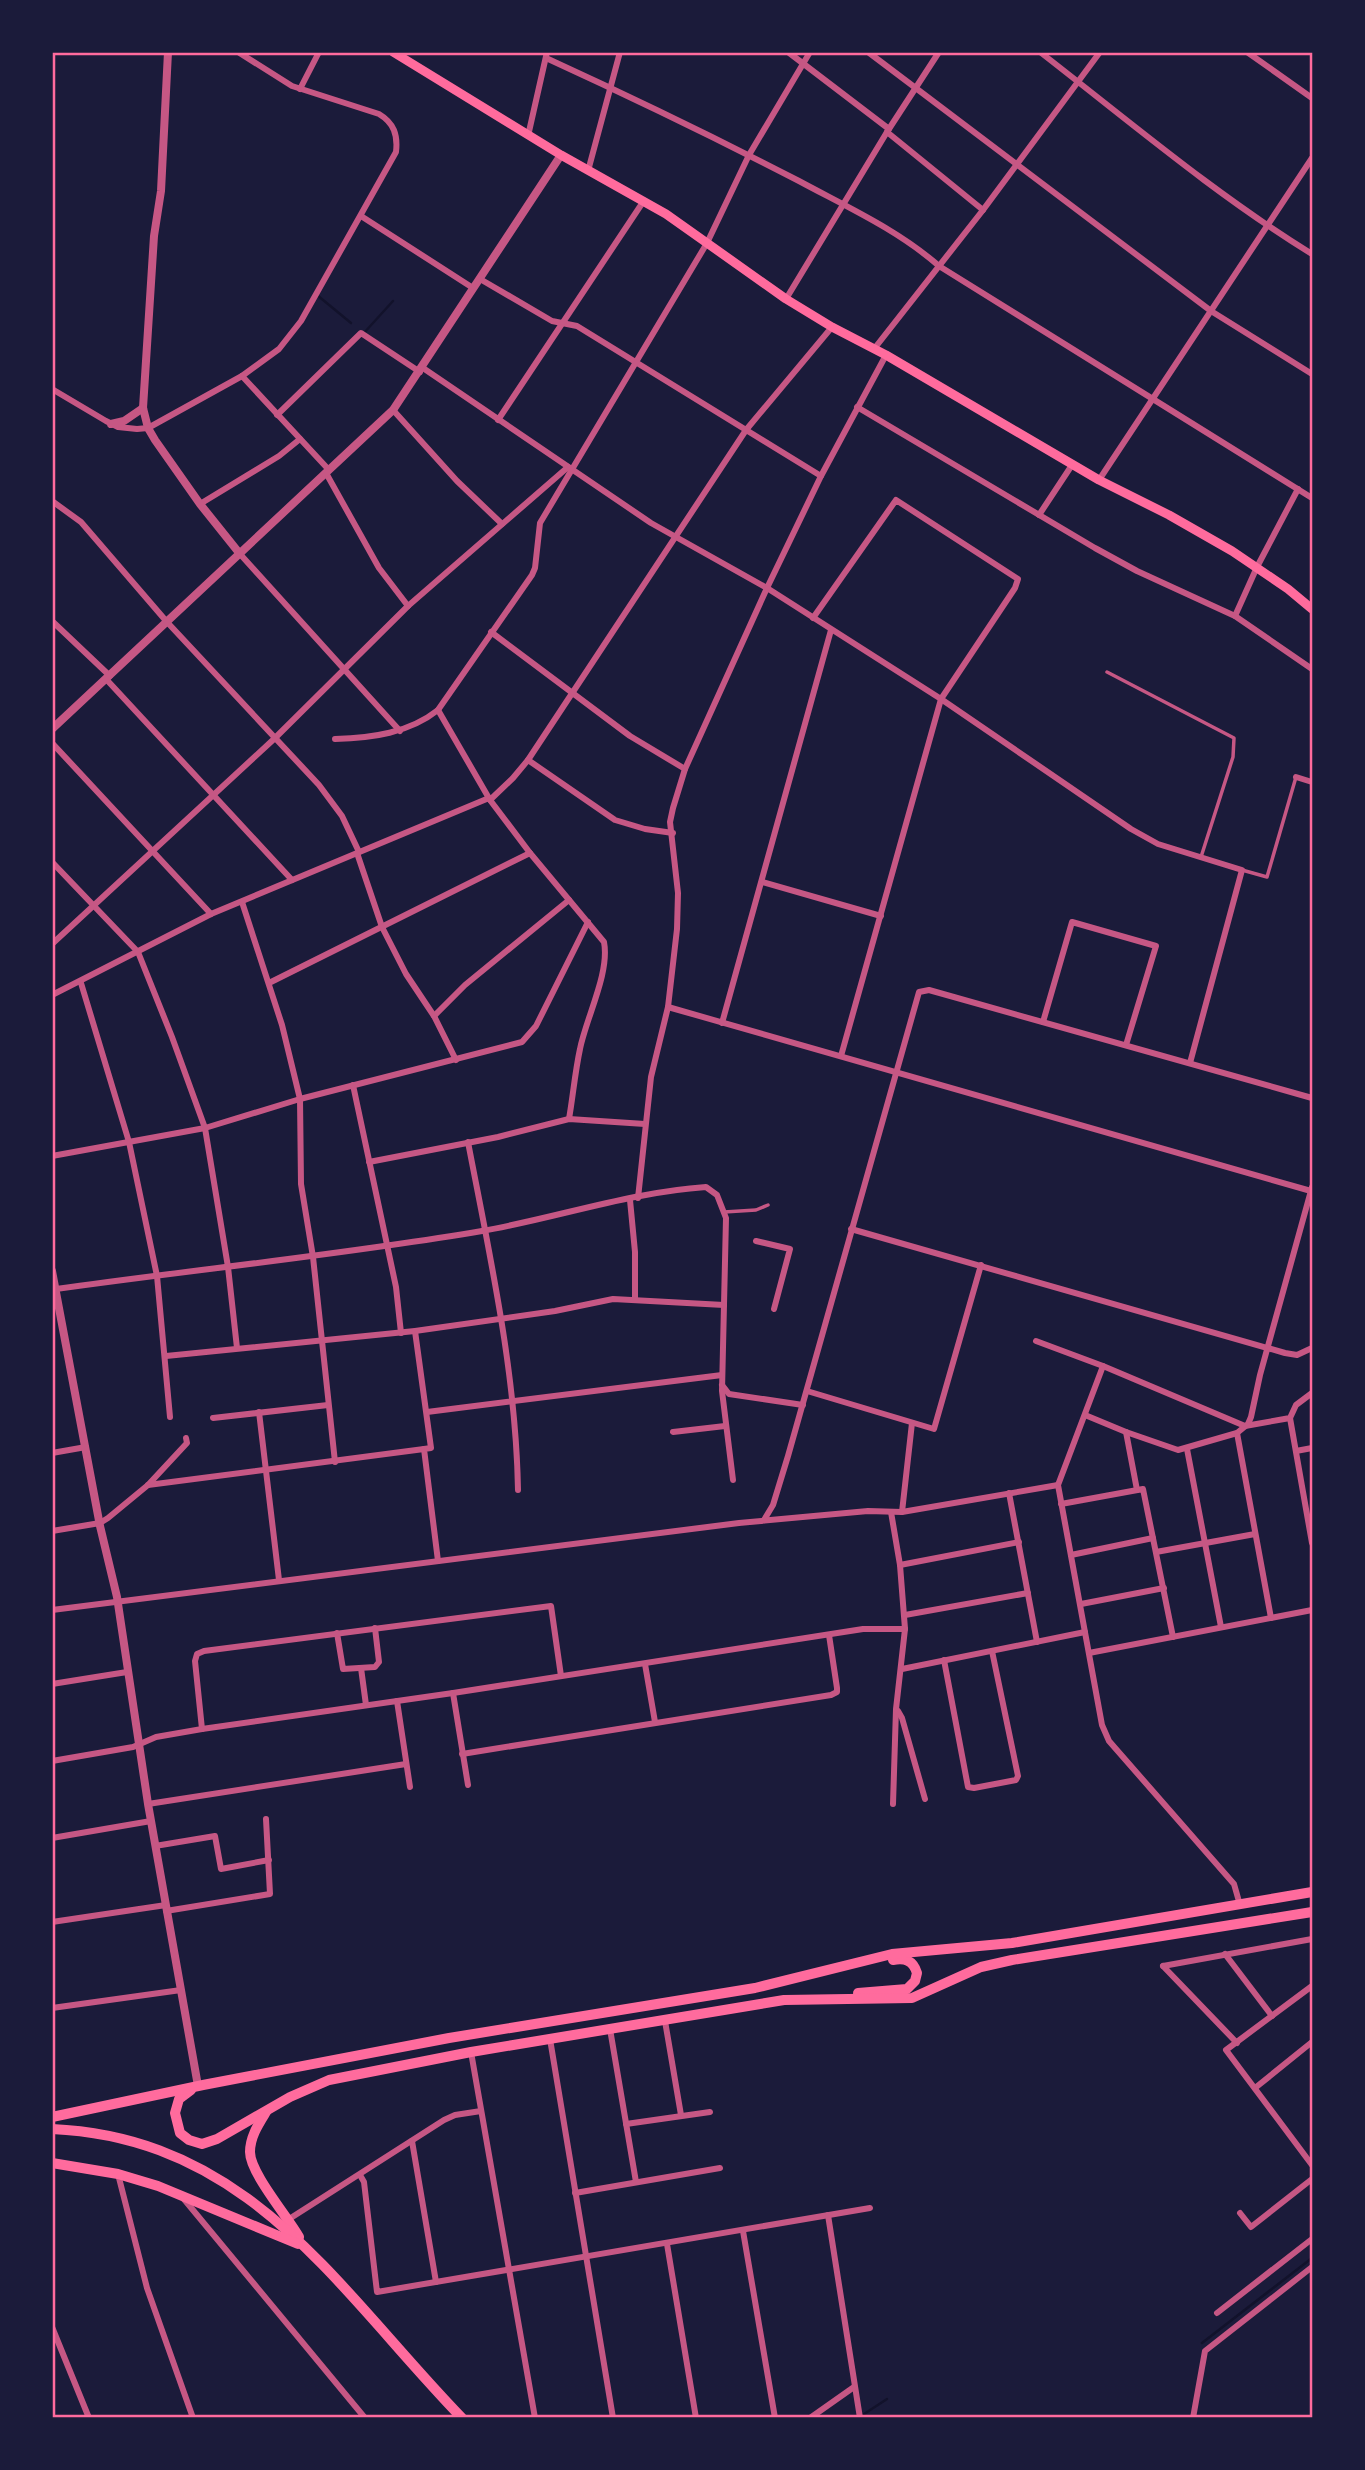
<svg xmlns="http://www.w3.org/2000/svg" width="1365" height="2470" viewBox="0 0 1365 2470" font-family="'Varela Round',sans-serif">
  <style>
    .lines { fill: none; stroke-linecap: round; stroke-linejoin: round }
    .stream { stroke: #12122b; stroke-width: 2.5 }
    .service { stroke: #c65784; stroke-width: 3.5 }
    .minor { stroke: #c65784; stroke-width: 6 }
    .tertiary { stroke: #c65784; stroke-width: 8 }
    .secondary { stroke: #ff6b9d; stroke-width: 9 }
    .primary { stroke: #ff6b9d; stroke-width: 10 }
    .neatline { fill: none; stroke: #ff6b9d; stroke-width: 2.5 }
  </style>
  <rect width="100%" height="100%" fill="#1b1b3a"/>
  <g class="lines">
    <g class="stream">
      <polyline points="317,295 351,323"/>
      <polyline points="363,334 393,301"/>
      <polyline points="1202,2343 1312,2258"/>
      <polyline points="861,2416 887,2399"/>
    </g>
    <g class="service">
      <polyline points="1107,672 1234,738 1233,757 1201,857"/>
      <polyline points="1242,870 1267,877 1296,777"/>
      <polyline points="724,1212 756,1210 768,1205"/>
    </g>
    <g class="minor">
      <polyline points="788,52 889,129"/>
      <polyline points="868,52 1211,311 1312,374"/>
      <path d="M1040 52C1129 121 1216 195 1312 254"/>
      <polyline points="1247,52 1312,98"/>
      <path d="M546 58C631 97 716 138 799 181 847 207 898 230 939 266L1312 498"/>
      <polyline points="300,89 319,52"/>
      <polyline points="887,132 983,210"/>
      <polyline points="528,136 547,52"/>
      <polyline points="588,171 620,52"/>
      <polyline points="361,216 473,288"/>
      <polyline points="480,279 552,321 577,326 821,476"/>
      <polyline points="786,299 887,132 939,52"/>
      <polyline points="874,349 983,210 1100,52"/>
      <polyline points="423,368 651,523 767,588 941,699 1131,829 1158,844 1242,870 1190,1063"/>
      <polyline points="242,376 329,470"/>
      <path d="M52 389 106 421 118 427 137 429 148 428 242 376 279 349 301 321 396 152C398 135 394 123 379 114L292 86 238 52"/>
      <polyline points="857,407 1095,548 1137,571 1235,616 1312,669"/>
      <polyline points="393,410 457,481 502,524"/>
      <polyline points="277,415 361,333 420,372"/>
      <polyline points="498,420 643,202"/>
      <polyline points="326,473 379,568 408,606"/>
      <polyline points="1099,480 1312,158"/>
      <polyline points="52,501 81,522 167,622 319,785 342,816 359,852"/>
      <polyline points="200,504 279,456 300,439"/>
      <polyline points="1039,515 1072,465"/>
      <polyline points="240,554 400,731"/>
      <polyline points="1235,616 1257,567 1298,489"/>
      <polyline points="813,618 896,500 1018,579 1015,588 941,699 841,1056"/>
      <polyline points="52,621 110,676"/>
      <polyline points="491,632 630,736 685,769"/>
      <polyline points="106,679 292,880"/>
      <path d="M438 710 490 800 530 853 604 942C610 973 586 1018 580 1049 575 1072 573 1096 569 1119"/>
      <path d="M335 739C372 738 409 733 438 710L532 575 535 568 540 523 707 243 749 155 810 52"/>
      <polyline points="52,743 211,914"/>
      <polyline points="528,760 615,820 645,829 673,833"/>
      <polyline points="1296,777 1312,782"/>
      <polyline points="490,800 513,778 528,760 746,430 832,327"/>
      <polyline points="357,853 382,927 406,974 434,1016 456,1060"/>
      <polyline points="52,862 138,952 172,1037 205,1128 228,1267 237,1348"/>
      <polyline points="762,882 881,916"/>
      <polyline points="242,902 282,1025 300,1099 301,1184 313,1257 335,1462"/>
      <polyline points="52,944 274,739 408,606 568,467"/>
      <polyline points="81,983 129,1142 157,1276 170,1417"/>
      <polyline points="269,983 530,853"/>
      <polyline points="52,995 211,914 489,798"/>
      <polyline points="668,1007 1311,1191"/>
      <polyline points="434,1016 465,985 569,900"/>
      <polyline points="1043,1022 1072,922 1156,946 1126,1045"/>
      <polyline points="722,1023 831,630"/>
      <polyline points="353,1085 396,1287 401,1333"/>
      <path d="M468 1142C490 1257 516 1373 518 1490"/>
      <polyline points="52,1156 205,1128 300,1099 522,1042 536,1026 588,922"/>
      <polyline points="369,1162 498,1137 569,1119 645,1124"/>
      <polyline points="638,1198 651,1077 668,1007 677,929 678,893 670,822 673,808 685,769 767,588 821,476 886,355"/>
      <polyline points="630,1200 635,1252 635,1299"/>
      <polyline points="851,1229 1285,1353 1297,1355 1312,1348"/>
      <polyline points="756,1241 790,1249 774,1309"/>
      <path d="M56 1289C198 1269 341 1255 482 1231 556 1218 631 1192 706 1187L717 1195 726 1218 722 1391 733 1480"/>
      <polyline points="415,1331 431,1448 424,1449 438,1561"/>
      <polyline points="1036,1341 1103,1366 1245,1426 1290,1418 1296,1405 1312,1393"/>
      <polyline points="166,1356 415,1331 555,1311 613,1299 724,1305"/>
      <polyline points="1103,1366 1058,1485 1102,1725 1109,1741 1234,1884 1240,1905"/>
      <polyline points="722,1385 729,1394 803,1405"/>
      <polyline points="807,1391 934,1429 981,1265"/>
      <polyline points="259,1412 279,1580"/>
      <polyline points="427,1412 722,1375"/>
      <polyline points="1085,1415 1126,1432 1178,1450 1237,1433 1248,1424 1251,1417 1260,1375 1312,1187"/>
      <polyline points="213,1418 328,1405"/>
      <polyline points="1290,1418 1312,1543"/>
      <polyline points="673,1432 725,1426"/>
      <polyline points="1126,1432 1137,1490"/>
      <polyline points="1237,1433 1271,1618"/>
      <polyline points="1187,1449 1221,1627"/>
      <polyline points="1296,1451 1312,1448"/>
      <polyline points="52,1453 86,1447"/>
      <polyline points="148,1485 424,1449"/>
      <polyline points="1009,1493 1037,1642"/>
      <polyline points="1061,1504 1143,1489 1173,1637"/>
      <polyline points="891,1512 900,1565 905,1629 896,1709 893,1804"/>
      <polyline points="902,1512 912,1423"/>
      <polyline points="764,1520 773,1505 788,1456 919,992 929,990 1312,1098"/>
      <polyline points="52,1531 100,1523 108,1518 148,1485 187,1443 186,1438"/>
      <polyline points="1156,1552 1255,1534"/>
      <polyline points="1071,1555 1153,1538"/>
      <polyline points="900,1565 1019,1542"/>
      <polyline points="1081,1604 1164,1588"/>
      <polyline points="52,1610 739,1523 868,1511 902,1512 1058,1485"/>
      <polyline points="905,1615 1028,1593"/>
      <polyline points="337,1633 343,1669 375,1667 379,1662 375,1628"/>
      <polyline points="1089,1653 1312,1610"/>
      <polyline points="944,1660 968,1787 974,1788 1016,1780 1018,1776 992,1651"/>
      <polyline points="645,1664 655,1722"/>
      <polyline points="361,1668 366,1705"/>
      <polyline points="902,1669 1085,1632"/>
      <polyline points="52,1684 127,1672"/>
      <polyline points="453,1693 468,1785"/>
      <polyline points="397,1701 410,1787"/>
      <polyline points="898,1711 902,1718 925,1799"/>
      <polyline points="202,1729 195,1661 197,1654 204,1651 551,1606 561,1676"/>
      <polyline points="462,1754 831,1695 837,1692 837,1688 829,1635"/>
      <polyline points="52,1761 133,1747 156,1737 202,1729 453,1693 863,1629 905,1629"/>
      <polyline points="148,1804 406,1764"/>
      <polyline points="52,1838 151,1821"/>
      <polyline points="155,1846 215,1836 221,1869 269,1860"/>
      <polyline points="166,1911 270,1894 266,1819"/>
      <polyline points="52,1922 166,1905"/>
      <polyline points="1225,1954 1272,2016"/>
      <polyline points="1163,1966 1312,1939"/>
      <polyline points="1163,1966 1237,2043"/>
      <polyline points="1312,1986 1226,2050 1312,2165"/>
      <polyline points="52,2008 181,1990"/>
      <polyline points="665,2021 681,2115"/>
      <polyline points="610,2029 636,2182"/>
      <polyline points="550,2039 613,2418"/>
      <polyline points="471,2052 535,2418"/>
      <polyline points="1255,2088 1312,2042"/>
      <polyline points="626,2124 710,2112"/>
      <polyline points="412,2141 436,2282"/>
      <polyline points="118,2174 147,2288 193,2418"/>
      <polyline points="360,2175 364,2182 377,2292 870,2208"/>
      <polyline points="575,2193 720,2168"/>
      <polyline points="183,2198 365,2418"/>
      <polyline points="1240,2213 1251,2227 1312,2179"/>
      <polyline points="828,2215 860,2418"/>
      <polyline points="286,2221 444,2120 455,2115 481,2111"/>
      <polyline points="743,2231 775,2418"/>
      <polyline points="667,2244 696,2418"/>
      <polyline points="1217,2313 1312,2239"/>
      <polyline points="52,2327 89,2418"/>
      <polyline points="810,2418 854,2387"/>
      <polyline points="1193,2418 1205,2351 1312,2267"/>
    </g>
    <g class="tertiary">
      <polyline points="168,52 161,191 154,236 143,408 148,428 155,440 200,504 240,554"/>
      <polyline points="111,424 124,421 143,408"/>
      <polyline points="52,729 393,410 561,155"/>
      <polyline points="52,1271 100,1526 117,1597 148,1804 198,2086"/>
    </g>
    <polyline class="secondary" points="393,52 561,155 666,214 786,299 832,327 886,355 1099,480 1169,515 1232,551 1288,589 1312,609"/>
    <g class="primary">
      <path d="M858 1993 907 1989 915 1981 917 1973C913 1960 905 1958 893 1960"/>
      <polyline points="191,2090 179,2099 175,2113 180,2133 189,2140 202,2144 217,2139 290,2097 329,2080 471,2052 784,2000 912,1998 981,1967 1012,1960 1312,1912"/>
      <path d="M266 2112C258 2125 250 2137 250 2152 250 2173 288 2217 299 2237"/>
      <polyline points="52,2117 203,2085 449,2038 755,1988 892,1954 1012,1943 1312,1892"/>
      <path d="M52 2129C251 2138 338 2290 462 2418"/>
      <polyline points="52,2163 118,2174 158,2186 298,2244"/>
    </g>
  </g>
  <rect width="1365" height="2470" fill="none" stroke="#1b1b3a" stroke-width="108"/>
  <rect x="54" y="54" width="1257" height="2362" class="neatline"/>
</svg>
